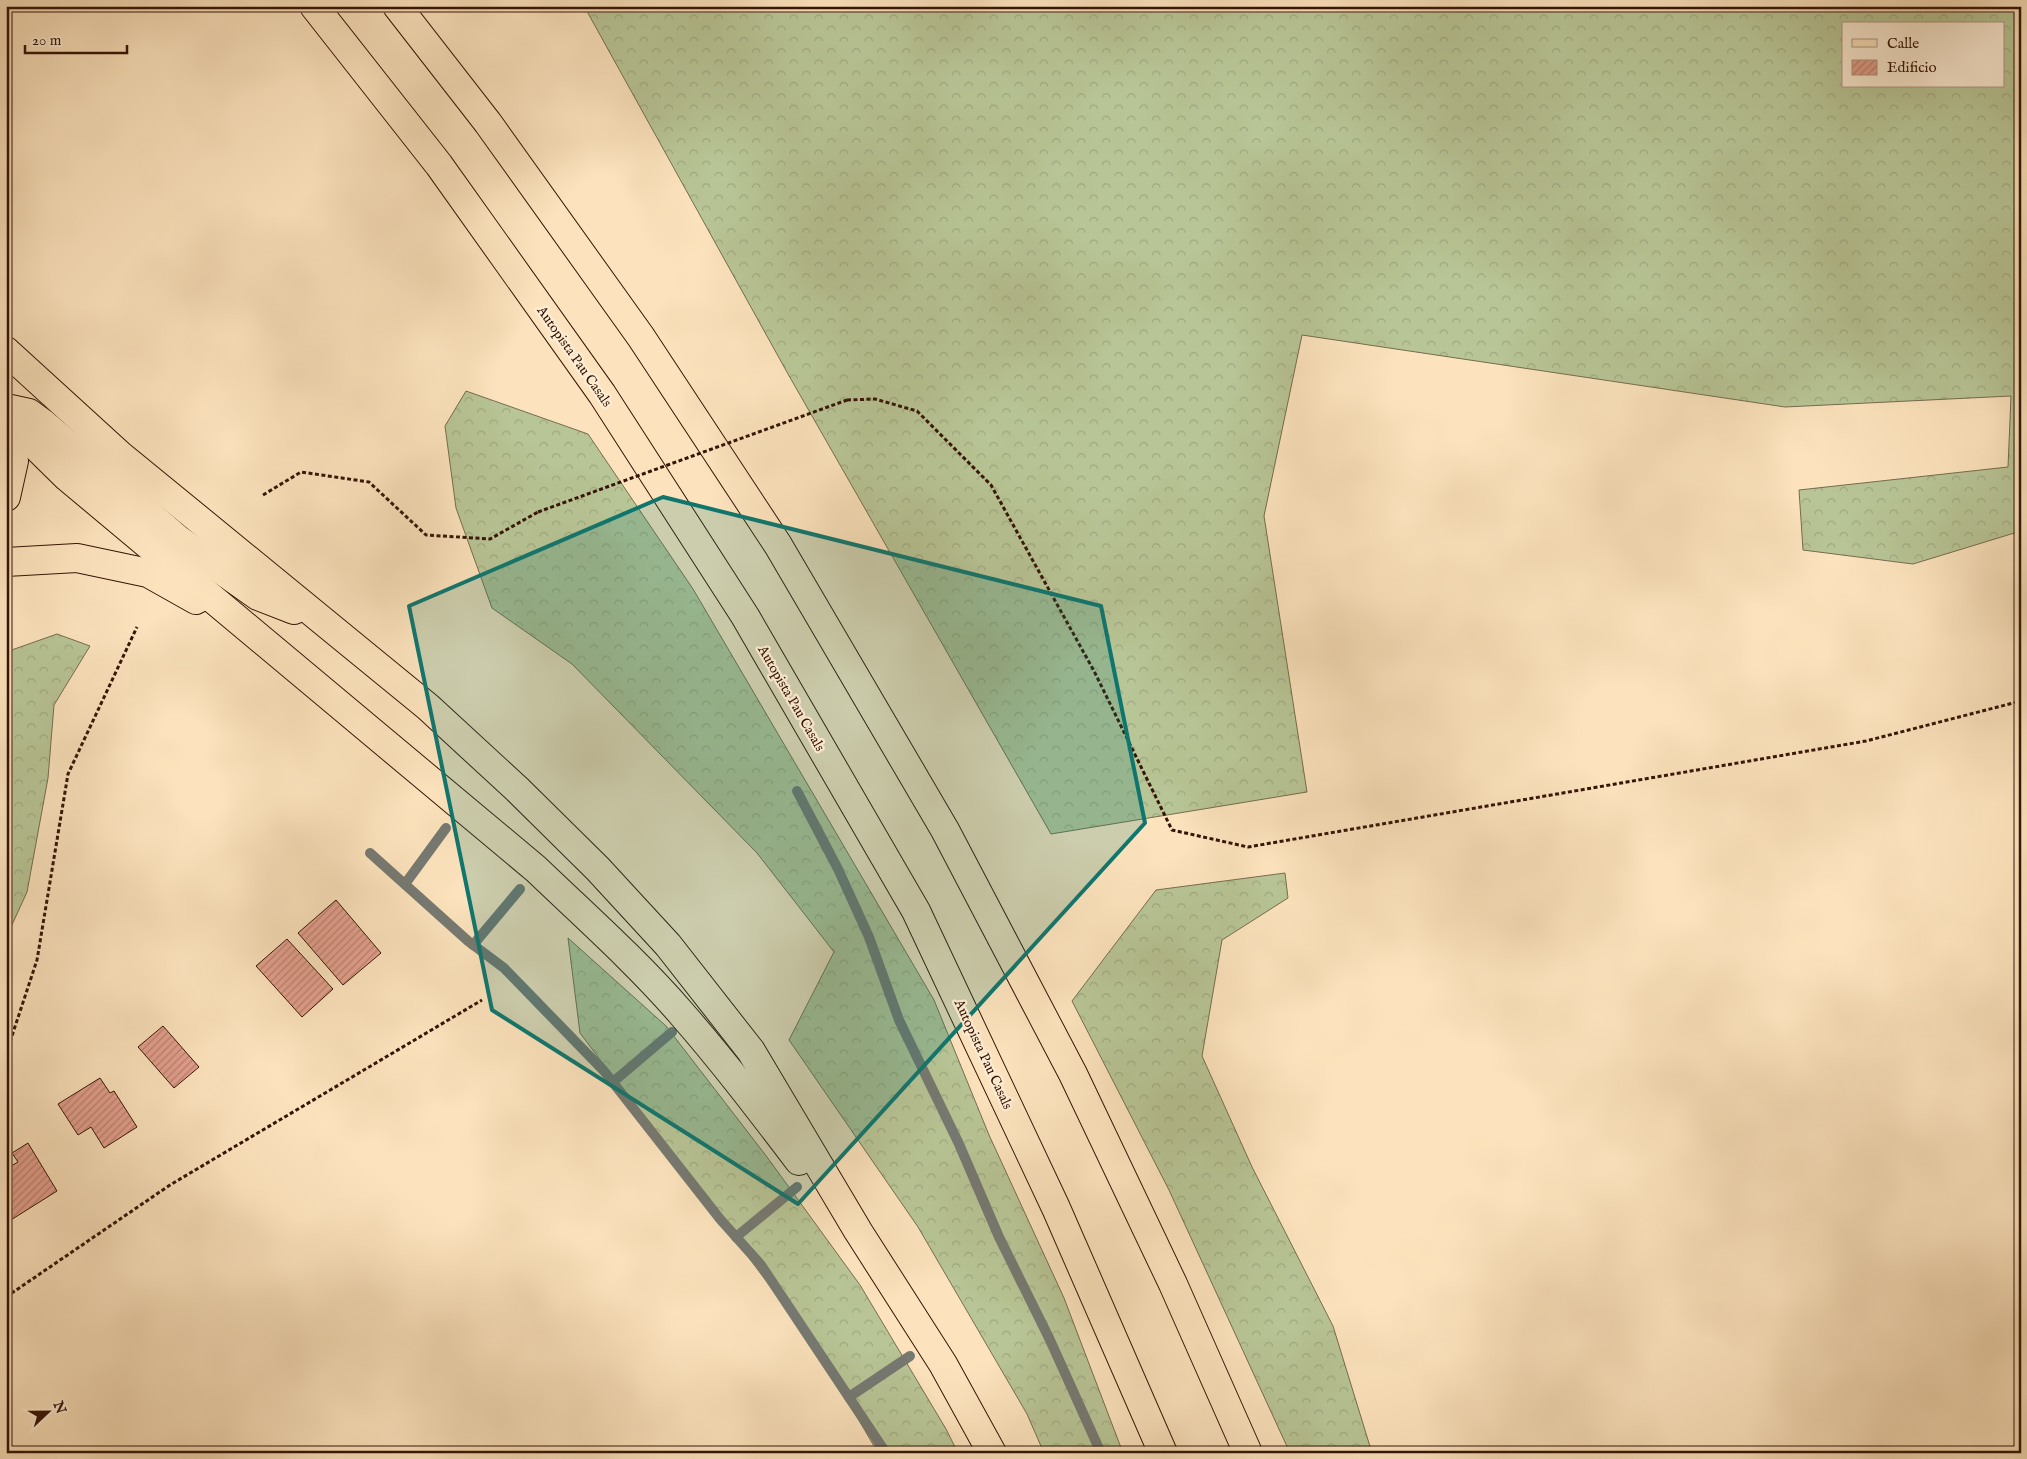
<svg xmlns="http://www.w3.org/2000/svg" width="2027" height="1459" viewBox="0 0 2027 1459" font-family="'IM FELL English',serif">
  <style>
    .forest { fill: url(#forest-crowns); stroke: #766c4e; fill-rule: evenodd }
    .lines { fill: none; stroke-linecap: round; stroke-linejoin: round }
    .stream { stroke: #767972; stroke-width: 10 }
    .building { fill: url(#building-hatch); stroke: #351405 }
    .primary-casing { stroke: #351405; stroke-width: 30 }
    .highway-casing { stroke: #351405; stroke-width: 30 }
    .path { stroke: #351405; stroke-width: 3; stroke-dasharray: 4 2.5; stroke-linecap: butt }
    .primary { stroke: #fce3bd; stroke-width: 28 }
    .highway { stroke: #fce3bd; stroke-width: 28 }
    .path-bridge { stroke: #351405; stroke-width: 3; stroke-dasharray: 4 2.5; stroke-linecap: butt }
    .marked { fill: #0f766e; fill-opacity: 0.2; stroke: #0f766e; stroke-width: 4; stroke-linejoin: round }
    .labels { text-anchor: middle; stroke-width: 4.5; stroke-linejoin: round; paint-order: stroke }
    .street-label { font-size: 14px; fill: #351405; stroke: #fdedd4 }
  </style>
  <defs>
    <pattern id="forest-crowns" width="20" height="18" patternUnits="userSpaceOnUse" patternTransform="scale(1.25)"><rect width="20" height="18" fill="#b8c596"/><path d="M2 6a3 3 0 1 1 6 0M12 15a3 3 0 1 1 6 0" fill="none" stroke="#9fa880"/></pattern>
    <pattern id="building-hatch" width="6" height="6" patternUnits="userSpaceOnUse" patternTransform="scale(1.25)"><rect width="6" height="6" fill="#e4a08e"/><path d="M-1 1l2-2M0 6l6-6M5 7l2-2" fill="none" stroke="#ba8172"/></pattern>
  </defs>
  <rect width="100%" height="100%" fill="#fce3bd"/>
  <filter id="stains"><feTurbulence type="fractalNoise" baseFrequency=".004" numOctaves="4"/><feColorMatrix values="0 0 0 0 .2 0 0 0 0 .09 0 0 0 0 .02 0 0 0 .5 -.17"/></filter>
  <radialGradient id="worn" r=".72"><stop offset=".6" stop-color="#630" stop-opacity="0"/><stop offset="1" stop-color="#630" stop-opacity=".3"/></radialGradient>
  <g class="forest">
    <path d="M584 6H2021V531L1913 564 1803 550 1799 490 2008 467 2011 396 1785 407 1302 335 1264 516 1307 792 1051 834 788 374ZM1843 24H2003V86H1843Z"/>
    <polygon points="466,391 588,434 693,589 934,1000 989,1135 1064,1298 1123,1453 1044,1453 1027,1414 918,1227 789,1040 834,952 757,853 572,664 492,608 456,508 445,426"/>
    <polygon points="57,634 90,646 54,705 48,778 27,892 6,938 6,652"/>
    <polygon points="1285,873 1288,898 1222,940 1202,1056 1252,1167 1333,1326 1372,1453 1290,1453 1169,1190 1072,1001 1156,890"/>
    <polygon points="568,938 666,1026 767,1157 860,1285 946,1429 958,1453 878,1453 818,1350 580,1033"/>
  </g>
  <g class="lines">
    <g class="stream">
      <polyline points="797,791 838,869 869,937 899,1020 959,1144 999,1237 1050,1340 1101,1453"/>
      <polyline points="370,853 468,941 504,968 604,1071 720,1219 761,1265 886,1453"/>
      <polyline points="405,884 446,828"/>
      <polyline points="473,945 520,889"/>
      <polyline points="613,1082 672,1032"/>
      <polyline points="736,1237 797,1187"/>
      <polyline points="849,1397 910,1356"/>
    </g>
  </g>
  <g class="building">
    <polygon points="336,900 381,953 343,985 298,933"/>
    <polygon points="287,939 333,989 302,1017 256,966"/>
    <polygon points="163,1026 199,1067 174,1088 138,1047"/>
    <polygon points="100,1078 110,1093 114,1091 137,1127 104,1148 91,1127 78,1135 58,1104"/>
    <polygon points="28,1143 57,1191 6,1223 6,1186 9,1185 6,1181 6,1169 18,1162 12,1153"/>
  </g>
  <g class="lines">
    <defs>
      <g id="primary">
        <polyline points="6,351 120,455 428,707 517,789 598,869 668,945 751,1051 858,1231 943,1364 992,1453"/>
        <polyline points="6,408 29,413 44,424 179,540 258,596 294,610"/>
        <path d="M6 417 67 477 536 869C585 916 637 962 681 1013 723 1061 761 1111 799 1161"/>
        <polyline points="6,435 14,461 6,497"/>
        <polyline points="6,562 77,558 148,573 196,600"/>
      </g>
      <g id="highway">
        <polyline points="314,6 439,165 602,394 745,616 916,911 1056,1208 1163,1453"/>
        <polyline points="397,6 488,123 641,337 778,545 945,830 1073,1074 1173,1284 1248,1453"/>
      </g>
    </defs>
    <use href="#primary" class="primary-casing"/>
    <use href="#highway" class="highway-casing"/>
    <g class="path">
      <polyline points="847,400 875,399 917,411 991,485 1094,671 1172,830 1248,847 1866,741 2021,701"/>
      <polyline points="263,495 301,472 369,482 426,535 490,539 538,512"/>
      <polyline points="6,1054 37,960 68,774 137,627"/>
      <polyline points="6,1297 170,1185 482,1000"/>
    </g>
    <use href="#primary" class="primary"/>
    <use href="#highway" class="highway"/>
    <polyline class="path-bridge" points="538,512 847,400"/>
  </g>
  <path class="marked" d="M663 497 1101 606 1145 823 798 1204 492 1010 409 606Z"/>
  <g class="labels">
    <g class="street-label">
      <text transform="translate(575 356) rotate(55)" y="5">Autopista Pau Casals</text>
      <text transform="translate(792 698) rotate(60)" y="5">Autopista Pau Casals</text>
      <text transform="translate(984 1054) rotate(65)" y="5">Autopista Pau Casals</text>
    </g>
  </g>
  <rect width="2027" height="1459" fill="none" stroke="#fce3bd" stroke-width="25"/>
  <rect x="8" y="8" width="2012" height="1444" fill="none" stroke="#351405" stroke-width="2.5"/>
  <rect x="12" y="12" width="2002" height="1434" fill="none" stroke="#351405"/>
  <rect x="1842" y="22" width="162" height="65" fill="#fdedd4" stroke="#ad9681"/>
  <rect x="1852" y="39" width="25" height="8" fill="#fce3bd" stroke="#ad9681"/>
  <text x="1887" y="48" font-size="15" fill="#351405">Calle</text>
  <rect x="1852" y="60" width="25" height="15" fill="url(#building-hatch)" stroke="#ad9681"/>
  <text x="1887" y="72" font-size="15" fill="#351405">Edificio</text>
  <g transform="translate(48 1412) rotate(68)" stroke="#fdedd4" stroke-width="4" paint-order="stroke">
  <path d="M0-4L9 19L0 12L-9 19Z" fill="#351405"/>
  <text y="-8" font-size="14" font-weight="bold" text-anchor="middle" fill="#351405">N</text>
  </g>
  <path d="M25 45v8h102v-8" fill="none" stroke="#351405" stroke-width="2.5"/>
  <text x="32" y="45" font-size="15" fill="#351405" stroke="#fdedd4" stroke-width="4" paint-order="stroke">20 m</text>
  <rect width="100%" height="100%" filter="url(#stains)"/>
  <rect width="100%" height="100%" fill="url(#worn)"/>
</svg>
